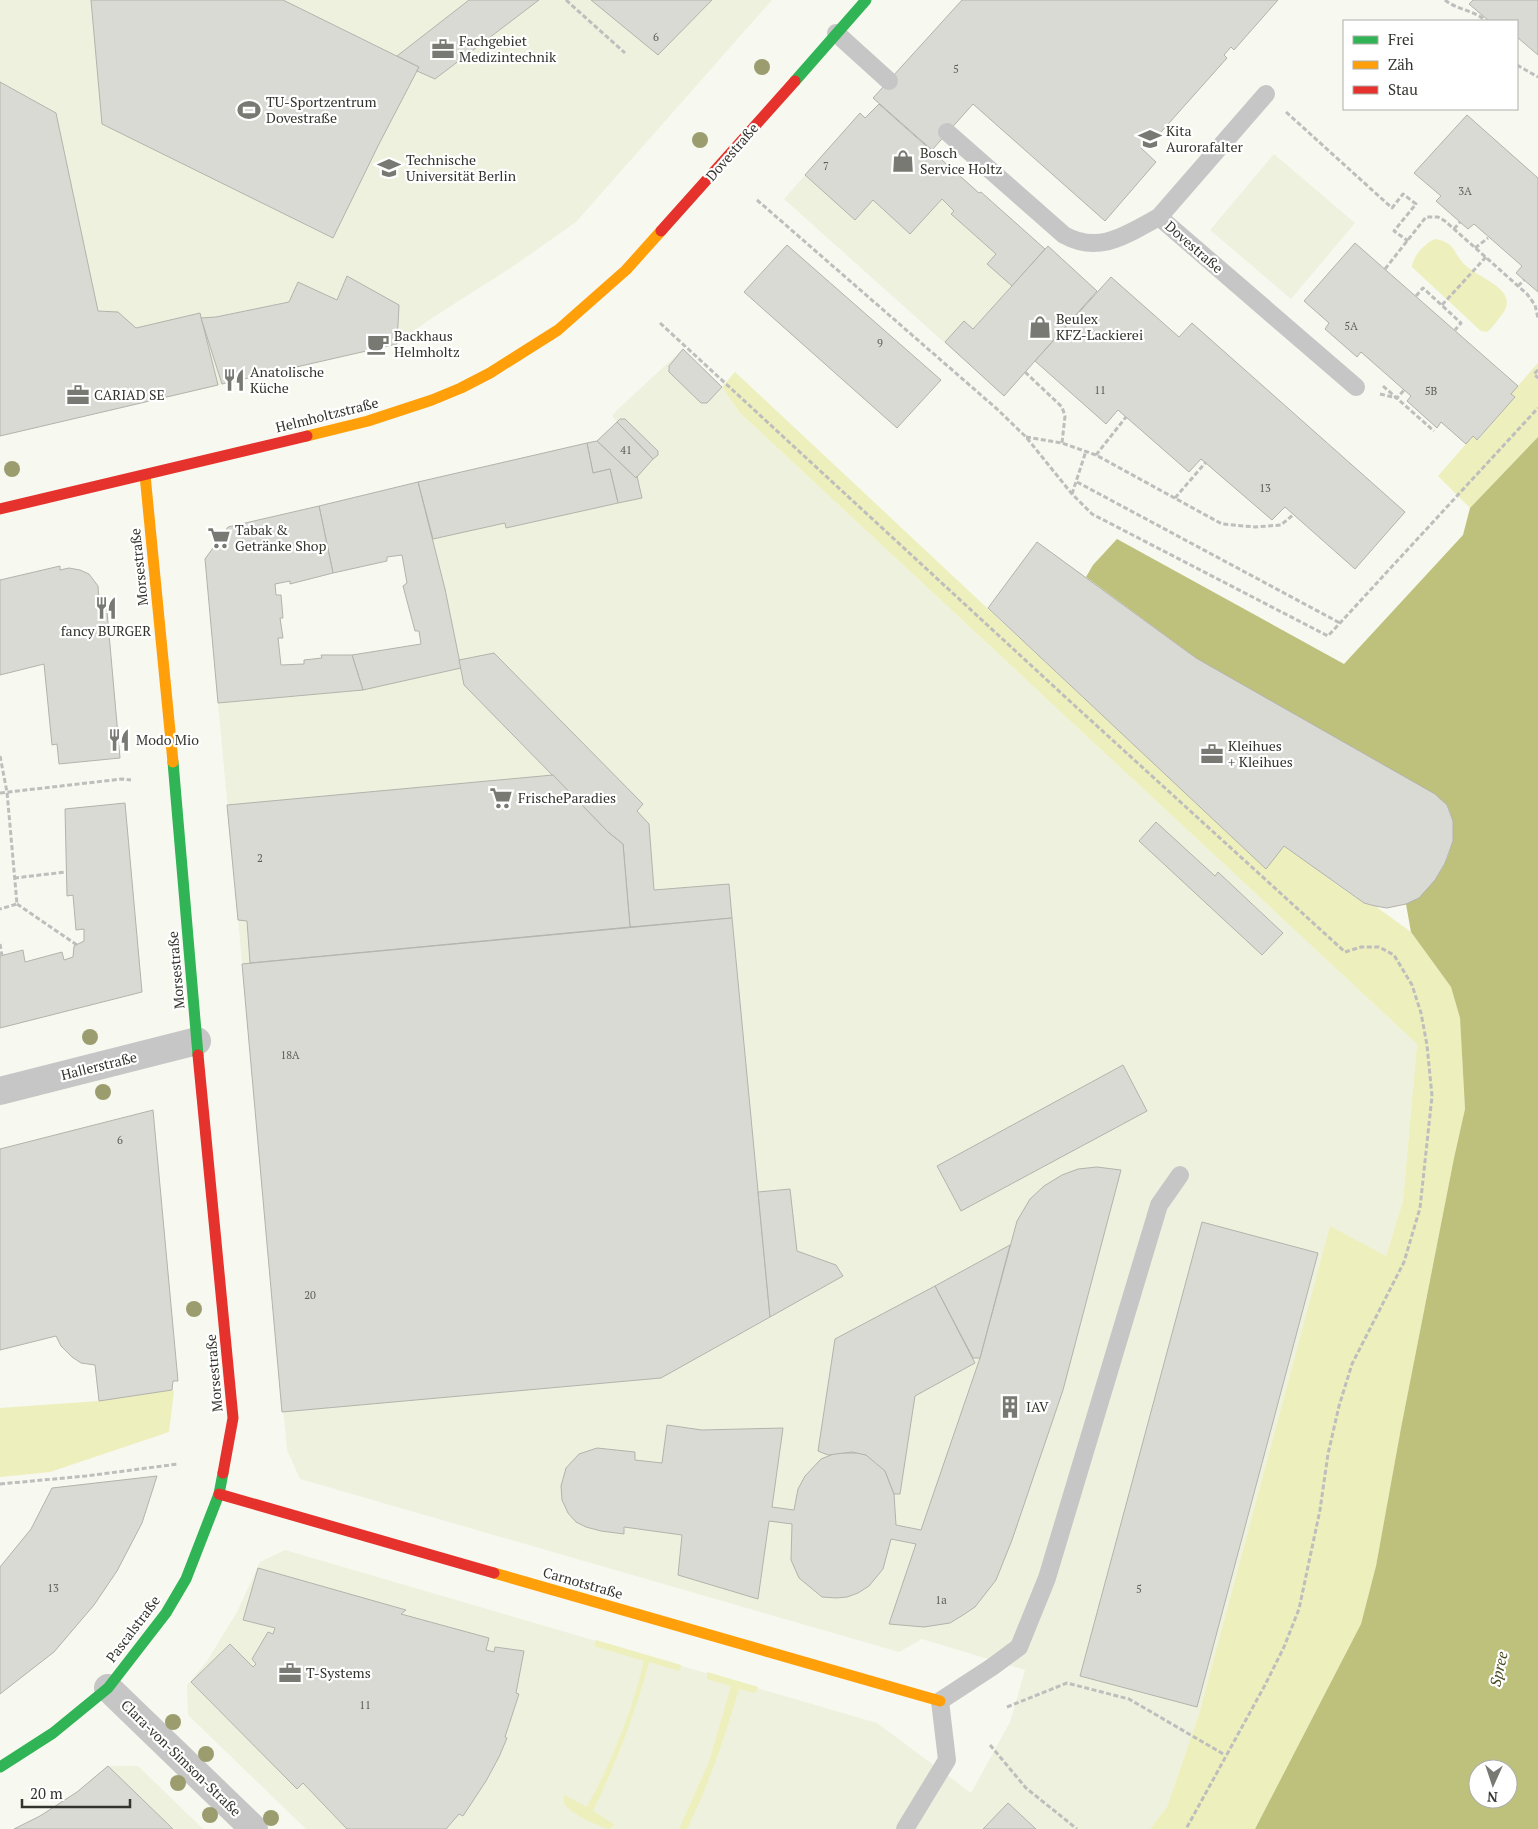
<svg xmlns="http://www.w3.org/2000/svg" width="1538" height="1829" viewBox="0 0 1538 1829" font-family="'PT Serif',serif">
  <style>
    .built { fill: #eff1df }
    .green { fill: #edefbc }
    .water { fill: #bec17b; fill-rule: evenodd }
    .building { fill: #d9dad3; stroke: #b3b3ac }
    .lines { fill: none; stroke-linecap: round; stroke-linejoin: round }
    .path { stroke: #bebebd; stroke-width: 3; stroke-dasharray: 5 2.5; stroke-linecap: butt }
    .lane { stroke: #c6c6c6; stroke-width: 18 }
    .street { stroke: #c6c6c6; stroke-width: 28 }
    .fast { stroke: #30b455; stroke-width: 11 }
    .slow { stroke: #ff9f0a; stroke-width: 11 }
    .jam { stroke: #e5322d; stroke-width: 11 }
    .tree { fill: #9c9d6f }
    .labels { text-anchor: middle; stroke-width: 4.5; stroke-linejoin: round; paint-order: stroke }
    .number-label { font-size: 11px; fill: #5d5e57 }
    .poi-label { font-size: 14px; fill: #34342e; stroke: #fff; text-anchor: start }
    .street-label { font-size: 14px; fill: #34342e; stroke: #fff }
    .water-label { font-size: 15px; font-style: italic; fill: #494a22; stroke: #fff }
  </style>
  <rect width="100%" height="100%" fill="#f7f8ef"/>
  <g class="built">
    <polygon points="0,0 772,0 576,222 512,267 426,322 397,344 0,436"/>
    <polygon points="879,104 979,193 981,192 1045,249 1048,246 1097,291 1004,396 784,199 860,113 866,118"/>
    <polygon points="1274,154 1355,223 1291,299 1210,230"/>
    <polygon points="683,349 722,387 742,415 1417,1044 1403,1201 1386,1256 1330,1227 1199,1714 1167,1807 1150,1829 306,1829 188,1715 187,1685 207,1661 237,1612 260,1562 285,1550 877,1723 971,1793 1010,1722 1025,1670 922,1639 899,1652 300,1479 287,1450 218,703 363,690 461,668 418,482 597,441 617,422 612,416 617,410"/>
    <polygon points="108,1766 138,1766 203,1829 14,1829 40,1816 77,1792"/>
  </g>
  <g class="green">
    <path d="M1435 239C1458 243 1452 254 1466 266 1482 280 1523 291 1500 317 1496 322 1492 328 1487 332L1481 331 1412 267C1412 257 1426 242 1435 239Z"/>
    <polygon points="1538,363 1538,437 1470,508 1438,476 1473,436 1478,440 1515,397 1511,394"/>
    <polygon points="735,372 1266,869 1284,846 1350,894 1364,903 1375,906 1411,932 1451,987 1460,1018 1465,1109 1454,1158 1401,1428 1376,1566 1361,1624 1255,1829 1150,1829 1167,1807 1199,1714 1330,1226 1386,1256 1403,1201 1417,1044 740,413 722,387"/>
    <polygon points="172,1390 174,1391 169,1432 50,1472 0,1477 0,1408 99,1401"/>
    <path d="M596 1640 681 1665 679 1671 649 1662C635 1714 616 1763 593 1811L615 1825 609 1829C600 1827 568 1813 564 1803 563 1801 564 1798 564 1795L587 1807C612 1761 632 1712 644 1661L594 1646Z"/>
    <path d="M707 1672 758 1687 755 1693 739 1689C725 1737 709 1784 687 1829H679L709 1762 731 1686 707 1679Z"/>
  </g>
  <path class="water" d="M1538 437V1829H1255L1361 1624 1376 1566 1401 1428 1454 1158 1465 1109 1460 1018 1451 987 1411 932 1406 904C1439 887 1465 841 1447 805L1196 658 1086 577 1093 565 1117 539 1344 664 1463 535 1470 508ZM1478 1769H1508V1799H1478Z"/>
  <g class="building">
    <polygon points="91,0 283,0 419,67 379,144 333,238 102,124"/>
    <polygon points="469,0 539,0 435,79 417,71 419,67 397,56"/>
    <polygon points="591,0 712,0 658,55"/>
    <polygon points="962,0 1278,0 1234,50 1231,47 1224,55 1227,58 1153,141 1151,139 1141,148 1156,162 1105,221 973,104 932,150 873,98"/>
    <polygon points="1473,0 1538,0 1538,55 1517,37 1517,21 1489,21 1469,4"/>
    <polygon points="0,82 56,113 98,311 118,312 136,328 200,313 218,385 0,436"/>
    <polygon points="879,104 979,193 981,192 1045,249 1012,286 987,264 996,254 951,214 954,211 942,199 910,234 873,200 855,220 805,175 860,113 865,118"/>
    <polygon points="1467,115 1538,178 1538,292 1516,273 1522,266 1474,224 1468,229 1436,201 1441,196 1414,173"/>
    <polygon points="1355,243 1518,386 1511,394 1515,397 1477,440 1473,436 1466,444 1441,422 1437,428 1407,401 1411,396 1361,352 1357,357 1325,329 1329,323 1304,301"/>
    <polygon points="787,245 941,380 897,428 744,292"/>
    <polygon points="1048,246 1097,291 1004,396 945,342 964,321 973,329"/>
    <polygon points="347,276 399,305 397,344 222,384 201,318 216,317 289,302 298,282 337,300"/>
    <polygon points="1111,277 1179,337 1192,323 1405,512 1355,569 1285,507 1272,520 1201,459 1189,472 1118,410 1106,424 1035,361"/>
    <polygon points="683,349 722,387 707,403 701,403 669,372 669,366"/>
    <polygon points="620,419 625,419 658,451 658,455 653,459 617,422"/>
    <polygon points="617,422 653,459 636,478 597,441"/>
    <polygon points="597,441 636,478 637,476 642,498 618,503 610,469 593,473 587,443"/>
    <polygon points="587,443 593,473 610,469 618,503 506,528 505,523 433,539 418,482"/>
    <polygon points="418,482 445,589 461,668 363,690 352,655 421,644 419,631 415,631 403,586 407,583 402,555 387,557 387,561 333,573 319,506"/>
    <polygon points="319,506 333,573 290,584 290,581 275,584 276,595 281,595 283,618 280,618 283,638 278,638 281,665 304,664 304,660 322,658 321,655 352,655 363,690 218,703 205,559 228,527"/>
    <polygon points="1037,542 1196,658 1435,794 1447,805 1453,821 1453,841 1445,863 1435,880 1419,898 1406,904 1387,908 1375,906 1364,903 1284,846 1266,869 988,608"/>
    <polygon points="60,566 60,570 69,568 80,570 89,574 98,586 99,600 106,600 120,758 59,764 57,744 52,745 44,664 0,675 0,580"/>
    <polygon points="494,653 643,804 637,811 649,824 654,890 729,884 732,918 630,927 623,844 608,832 464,685 459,660"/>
    <polygon points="553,775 608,832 623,844 630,927 250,963 247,921 238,920 227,805"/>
    <polygon points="125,803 142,992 0,1028 0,956 23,950 25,962 62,952 64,960 73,957 74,946 84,941 84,929 76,930 73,895 67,896 65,809"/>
    <polygon points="1156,822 1215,876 1218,872 1283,933 1262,955 1139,841"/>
    <polygon points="732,918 770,1317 661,1378 282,1412 242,964"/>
    <polygon points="1123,1065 1147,1111 961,1211 937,1166"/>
    <polygon points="153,1110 178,1381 173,1381 172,1390 99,1401 95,1365 81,1363 72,1357 61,1346 56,1336 0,1350 0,1149"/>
    <polygon points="1097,1167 1121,1170 1063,1390 1012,1540 996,1580 975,1607 963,1615 950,1623 924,1627 889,1624 916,1544 891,1539 883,1569 869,1586 858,1593 847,1597 837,1598 822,1597 799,1578 791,1560 792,1524 769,1521 758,1599 678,1575 682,1535 624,1527 624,1534 601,1531 586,1527 576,1522 568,1513 562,1500 561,1486 566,1468 579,1454 597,1448 635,1452 635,1460 662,1463 667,1425 702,1430 783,1428 772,1507 794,1510 798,1489 805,1476 821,1459 836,1453 859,1453 866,1455 873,1459 885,1471 894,1494 896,1525 921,1530 980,1358 1017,1221 1030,1199 1044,1186 1062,1175 1078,1169"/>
    <polygon points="790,1189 797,1251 836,1265 843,1276 770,1317 758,1192"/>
    <polygon points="1202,1222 1318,1253 1197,1707 1080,1676"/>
    <polygon points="1010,1245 980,1358 973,1358 935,1286"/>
    <polygon points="935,1286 975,1363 915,1396 900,1494 894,1494 885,1471 866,1455 852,1452 828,1455 818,1451 835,1339"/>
    <polygon points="157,1476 142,1523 117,1571 94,1605 54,1652 0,1694 0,1567 31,1529 52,1488"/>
    <polygon points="258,1568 406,1610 401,1614 489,1638 486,1650 494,1652 495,1647 524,1651 516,1693 519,1694 505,1737 507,1738 499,1757 486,1781 463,1816 459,1814 446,1829 347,1829 303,1783 297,1789 191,1682 230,1644 253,1667 256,1664 252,1659 268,1632 273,1634 275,1628 243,1620"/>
    <polygon points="108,1766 173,1829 14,1829 40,1816 77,1792"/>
    <polygon points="1008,1803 1036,1829 983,1829"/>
  </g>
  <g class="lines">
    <g class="path">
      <polyline points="566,0 625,53"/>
      <path d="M1445 0C1457 10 1474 10 1486 21"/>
      <polyline points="1517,65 1538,77"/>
      <polyline points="1286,112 1392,208 1403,194 1416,204 1394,231 1408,241"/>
      <polyline points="757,200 997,409 1026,437 1072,494 1092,514 1328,636 1538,408"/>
      <polyline points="1454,229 1460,222"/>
      <polyline points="1475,248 1488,238"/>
      <polyline points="1385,269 1426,217 1438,217 1445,221 1527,294 1535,305 1538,318"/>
      <polyline points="1518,286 1524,280"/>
      <polyline points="1416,296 1423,288 1461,323 1455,330"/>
      <polyline points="1442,305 1486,257"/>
      <polyline points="660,323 1074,705 1345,952 1361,947 1379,947 1394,955 1412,985 1421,1013 1427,1045 1432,1096 1420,1208 1404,1262 1352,1364 1339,1406 1328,1454 1320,1510 1299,1609 1284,1647 1265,1685 1186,1829"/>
      <polyline points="1538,370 1534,374 1538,378"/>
      <polyline points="1025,372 1062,407 1065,416 1062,443"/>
      <polyline points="1383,386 1434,431"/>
      <polyline points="1380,394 1397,398 1404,390"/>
      <polyline points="1026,437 1062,443 1096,455 1222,524 1255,527 1281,525 1294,514"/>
      <polyline points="1096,455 1126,417"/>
      <polyline points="1077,482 1340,623"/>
      <polyline points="1072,494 1086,451"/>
      <polyline points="1175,498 1206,462"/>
      <polyline points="0,756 7,792 17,904 0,909"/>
      <polyline points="0,793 122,779 131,780"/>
      <polyline points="14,878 66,872"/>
      <polyline points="17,904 77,945"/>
      <polyline points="0,944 2,956"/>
      <polyline points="0,1484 86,1476 178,1464"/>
      <polyline points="1007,1707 1067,1683 1129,1699 1225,1755"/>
      <polyline points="990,1745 1026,1788 1077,1829"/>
    </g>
    <g class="lane">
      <polyline points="836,33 889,81"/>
      <path d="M947 132 1064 235C1100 255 1127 234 1159 217L1356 387"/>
      <polyline points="1159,217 1266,94"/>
      <polyline points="905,1829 947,1760 940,1701 992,1667 1019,1647 1047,1578 1159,1205 1180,1175"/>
    </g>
    <g class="street">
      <polyline points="0,1091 197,1041"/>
      <polyline points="108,1688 254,1829"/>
    </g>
    <g class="fast">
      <polyline points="795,81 866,0"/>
      <polyline points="173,762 198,1055"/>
      <polyline points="0,1767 53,1733 108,1688 166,1613 186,1579 219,1494 223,1473"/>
    </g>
    <g class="slow">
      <polyline points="307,436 368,421 432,400 461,388 490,373 558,330 626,270 661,231"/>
      <polyline points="145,475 173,762"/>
      <polyline points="494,1573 940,1701"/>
    </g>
    <g class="jam">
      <polyline points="661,231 795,81"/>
      <polyline points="0,509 307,436"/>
      <polyline points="198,1055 233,1418 223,1473"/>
      <polyline points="219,1494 494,1573"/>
    </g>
  </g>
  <g class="tree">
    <circle cx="762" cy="67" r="8"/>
    <circle cx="700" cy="140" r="8"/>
    <circle cx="12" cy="469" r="8"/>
    <circle cx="90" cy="1037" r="8"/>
    <circle cx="103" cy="1092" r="8"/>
    <circle cx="194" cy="1309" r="8"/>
    <circle cx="173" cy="1722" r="8"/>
    <circle cx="206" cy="1754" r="8"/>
    <circle cx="178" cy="1783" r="8"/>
    <circle cx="210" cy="1815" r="8"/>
    <circle cx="271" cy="1818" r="8"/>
  </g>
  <defs>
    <symbol id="office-bare" viewBox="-9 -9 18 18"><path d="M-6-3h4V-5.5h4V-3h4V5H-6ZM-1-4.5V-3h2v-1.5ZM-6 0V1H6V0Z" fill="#787972" stroke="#fff" stroke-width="2.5" paint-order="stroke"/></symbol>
    <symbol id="stadium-bare" viewBox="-9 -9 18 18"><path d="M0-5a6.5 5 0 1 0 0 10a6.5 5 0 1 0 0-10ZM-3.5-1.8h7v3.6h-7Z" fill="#787972" stroke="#fff" stroke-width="2.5" paint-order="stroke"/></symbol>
    <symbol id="school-bare" viewBox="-9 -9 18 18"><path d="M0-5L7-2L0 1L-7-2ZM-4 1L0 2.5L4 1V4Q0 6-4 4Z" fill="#787972" stroke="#fff" stroke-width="2.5" paint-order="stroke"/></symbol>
    <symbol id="shop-bare" viewBox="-9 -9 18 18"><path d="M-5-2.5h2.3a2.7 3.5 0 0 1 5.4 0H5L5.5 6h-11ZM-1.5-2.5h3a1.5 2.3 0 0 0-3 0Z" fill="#787972" stroke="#fff" stroke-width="2.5" paint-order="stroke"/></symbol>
    <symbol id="university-bare" viewBox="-9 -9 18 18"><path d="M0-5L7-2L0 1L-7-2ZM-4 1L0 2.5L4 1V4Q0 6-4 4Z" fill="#787972" stroke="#fff" stroke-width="2.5" paint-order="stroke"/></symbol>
    <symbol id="cafe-bare" viewBox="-9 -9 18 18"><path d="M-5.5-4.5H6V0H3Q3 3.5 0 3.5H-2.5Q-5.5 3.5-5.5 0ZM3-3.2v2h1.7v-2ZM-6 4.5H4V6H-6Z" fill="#787972" stroke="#fff" stroke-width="2.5" paint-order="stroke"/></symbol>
    <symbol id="restaurant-bare" viewBox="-9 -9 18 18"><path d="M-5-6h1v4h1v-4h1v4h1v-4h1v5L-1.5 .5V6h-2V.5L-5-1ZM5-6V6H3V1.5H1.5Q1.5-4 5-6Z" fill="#787972" stroke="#fff" stroke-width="2.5" paint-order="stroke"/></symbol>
    <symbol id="supermarket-bare" viewBox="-9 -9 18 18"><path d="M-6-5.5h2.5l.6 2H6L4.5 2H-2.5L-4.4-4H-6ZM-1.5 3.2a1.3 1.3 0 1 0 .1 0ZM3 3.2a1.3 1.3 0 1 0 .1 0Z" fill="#787972" stroke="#fff" stroke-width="2.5" paint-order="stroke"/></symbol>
    <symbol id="building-bare" viewBox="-9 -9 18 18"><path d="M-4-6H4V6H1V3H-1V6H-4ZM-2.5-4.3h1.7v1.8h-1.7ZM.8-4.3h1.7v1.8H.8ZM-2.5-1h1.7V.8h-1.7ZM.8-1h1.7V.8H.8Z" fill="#787972" stroke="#fff" stroke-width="2.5" paint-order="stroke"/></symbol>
  </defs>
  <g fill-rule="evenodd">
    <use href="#office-bare" x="427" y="33" width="32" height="32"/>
    <use href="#stadium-bare" x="233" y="94" width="32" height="32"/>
    <use href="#school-bare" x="1134" y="123" width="32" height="32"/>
    <use href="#shop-bare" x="887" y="145" width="32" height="32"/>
    <use href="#university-bare" x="373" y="152" width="32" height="32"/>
    <use href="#shop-bare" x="1024" y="311" width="32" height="32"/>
    <use href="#cafe-bare" x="362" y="328" width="32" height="32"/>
    <use href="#restaurant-bare" x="218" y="364" width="32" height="32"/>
    <use href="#office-bare" x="62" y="379" width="32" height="32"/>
    <use href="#supermarket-bare" x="203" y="522" width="32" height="32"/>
    <use href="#restaurant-bare" x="90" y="592" width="32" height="32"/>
    <use href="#restaurant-bare" x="103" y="724" width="32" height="32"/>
    <use href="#office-bare" x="1196" y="738" width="32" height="32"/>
    <use href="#supermarket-bare" x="485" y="782" width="32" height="32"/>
    <use href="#building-bare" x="994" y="1391" width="32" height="32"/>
    <use href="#office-bare" x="274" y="1657" width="32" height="32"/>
  </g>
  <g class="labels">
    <g class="number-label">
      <text x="656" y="41">6</text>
      <text x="956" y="73">5</text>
      <text x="826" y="170">7</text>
      <text x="1465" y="195">3A</text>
      <text x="1351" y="330">5A</text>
      <text x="880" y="347">9</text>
      <text x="1100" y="394">11</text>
      <text x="1431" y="395">5B</text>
      <text x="626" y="454">41</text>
      <text x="1265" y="492">13</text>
      <text x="260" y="862">2</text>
      <text x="290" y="1059">18A</text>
      <text x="120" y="1144">6</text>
      <text x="310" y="1299">20</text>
      <text x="53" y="1592">13</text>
      <text x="1139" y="1593">5</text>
      <text x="941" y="1604">1a</text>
      <text x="365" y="1709">11</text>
    </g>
    <g class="poi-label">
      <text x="459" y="46">Fachgebiet<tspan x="459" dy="16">Medizintechnik</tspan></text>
      <text x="266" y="107">TU-Sportzentrum<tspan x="266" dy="16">Dovestraße</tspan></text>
      <text x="1166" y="136">Kita<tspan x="1166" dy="16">Aurorafalter</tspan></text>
      <text x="920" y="158">Bosch<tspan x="920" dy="16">Service Holtz</tspan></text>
      <text x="406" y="165">Technische<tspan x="406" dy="16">Universität Berlin</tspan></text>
      <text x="1056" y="324">Beulex<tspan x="1056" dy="16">KFZ-Lackierei</tspan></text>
      <text x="394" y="341">Backhaus<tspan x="394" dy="16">Helmholtz</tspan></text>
      <text x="250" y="377">Anatolische<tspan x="250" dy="16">Küche</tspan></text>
      <text x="94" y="400">CARIAD SE</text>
      <text x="235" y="535">Tabak &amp;<tspan x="235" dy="16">Getränke Shop</tspan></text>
      <text x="106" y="636" text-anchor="middle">fancy BURGER</text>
      <text x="136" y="745">Modo Mio</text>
      <text x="1228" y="751">Kleihues<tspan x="1228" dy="16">+ Kleihues</tspan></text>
      <text x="518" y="803">FrischeParadies</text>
      <text x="1026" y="1412">IAV</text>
      <text x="306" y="1678">T-Systems</text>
    </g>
    <g class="street-label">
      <text transform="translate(732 152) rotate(-49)" y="5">Dovestraße</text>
      <text transform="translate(1194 247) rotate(41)" y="5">Dovestraße</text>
      <text transform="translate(327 415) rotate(-14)" y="5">Helmholtzstraße</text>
      <text transform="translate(139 567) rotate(-96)" y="5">Morsestraße</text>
      <text transform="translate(176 970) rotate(-95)" y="5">Morsestraße</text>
      <text transform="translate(99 1066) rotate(-14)" y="5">Hallerstraße</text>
      <text transform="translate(214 1373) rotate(-95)" y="5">Morsestraße</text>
      <text transform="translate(583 1583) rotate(16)" y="5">Carnotstraße</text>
      <text transform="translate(133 1629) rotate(-53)" y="5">Pascalstraße</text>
      <text transform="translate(181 1758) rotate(44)" y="5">Clara-von-Simson-Straße</text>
    </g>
    <g class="water-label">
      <text transform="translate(1499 1669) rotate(-77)" y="5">Spree</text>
    </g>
  </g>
  <rect x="1343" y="20" width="175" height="90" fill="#ffffff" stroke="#aeaeab"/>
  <rect x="1353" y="36" width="25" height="8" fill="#30b455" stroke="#aeaeab"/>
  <text x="1388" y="45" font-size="15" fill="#34342e">Frei</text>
  <rect x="1353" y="61" width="25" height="8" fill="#ff9f0a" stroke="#aeaeab"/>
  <text x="1388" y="70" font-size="15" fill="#34342e">Zäh</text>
  <rect x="1353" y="86" width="25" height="8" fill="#e5322d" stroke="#aeaeab"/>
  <text x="1388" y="95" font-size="15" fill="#34342e">Stau</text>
  <g transform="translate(1493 1784) rotate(183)"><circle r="24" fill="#ffffff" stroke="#aeaeab"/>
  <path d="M0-4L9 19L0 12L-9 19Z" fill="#787972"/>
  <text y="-8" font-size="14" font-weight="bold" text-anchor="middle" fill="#34342e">N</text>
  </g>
  <path d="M22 1799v8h108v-8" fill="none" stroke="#34342e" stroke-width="2.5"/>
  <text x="30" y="1799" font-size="15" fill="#34342e" stroke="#ffffff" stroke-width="4" paint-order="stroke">20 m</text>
</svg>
